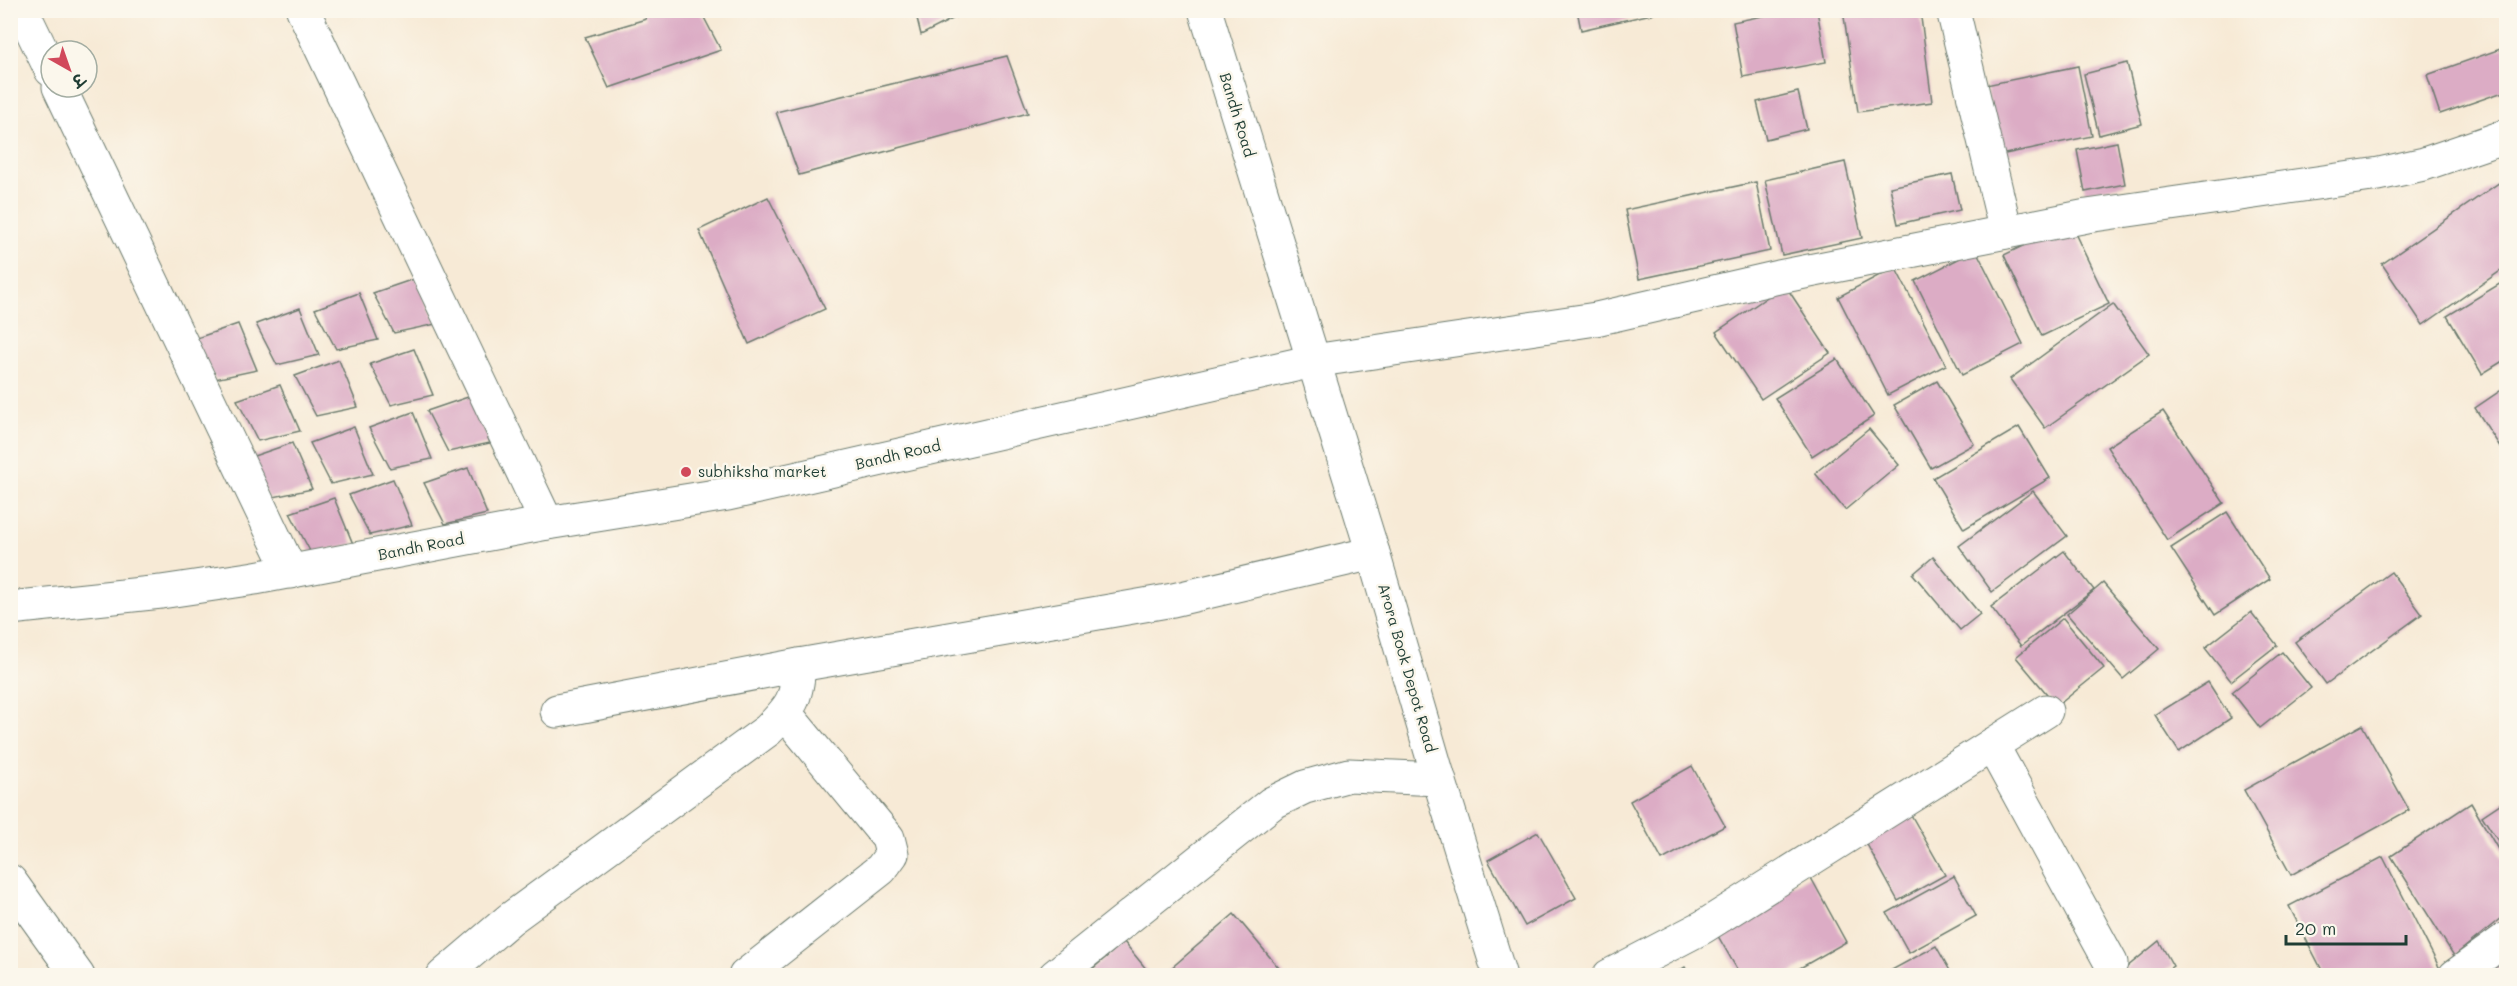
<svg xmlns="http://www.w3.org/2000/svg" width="2517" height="986" viewBox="0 0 2517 986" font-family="Mali,'Playpen Sans Deva',sans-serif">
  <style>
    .building { fill: #dcacc5 }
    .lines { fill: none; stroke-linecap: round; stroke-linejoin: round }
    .minor-casing { stroke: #6b7a6d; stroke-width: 35 }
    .minor { stroke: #fff; stroke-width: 33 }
    .poi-dot { fill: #d1495b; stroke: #fbf7ec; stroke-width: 2 }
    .labels { text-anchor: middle; stroke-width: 5; stroke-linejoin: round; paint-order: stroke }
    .street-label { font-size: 15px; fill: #1f3d34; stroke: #fbf7ec }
    .poi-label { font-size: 15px; fill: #1f3d34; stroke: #fbf7ec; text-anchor: start }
  </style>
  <rect width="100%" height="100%" fill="#fbf7ec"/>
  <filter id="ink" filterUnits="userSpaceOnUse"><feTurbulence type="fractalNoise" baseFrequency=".0167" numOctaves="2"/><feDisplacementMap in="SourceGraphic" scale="12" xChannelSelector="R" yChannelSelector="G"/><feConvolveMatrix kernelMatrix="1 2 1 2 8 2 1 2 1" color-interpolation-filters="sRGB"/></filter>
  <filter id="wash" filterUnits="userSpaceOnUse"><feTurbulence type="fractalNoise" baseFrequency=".008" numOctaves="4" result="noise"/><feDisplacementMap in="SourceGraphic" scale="24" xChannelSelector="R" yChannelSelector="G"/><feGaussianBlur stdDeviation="1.35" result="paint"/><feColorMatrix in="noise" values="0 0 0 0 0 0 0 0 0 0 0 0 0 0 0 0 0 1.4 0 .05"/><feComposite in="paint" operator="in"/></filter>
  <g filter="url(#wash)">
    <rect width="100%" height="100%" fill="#f7ead6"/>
    <g id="blocks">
      <g class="building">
        <polygon points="641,10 700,10 721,50 609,88 585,37 646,19"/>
        <polygon points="915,10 970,10 921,35"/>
        <polygon points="1577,10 1665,10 1665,11 1581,30"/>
        <polygon points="1792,10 1817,10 1826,62 1743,77 1733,22"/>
        <polygon points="1843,10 1920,10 1932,102 1858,112"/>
        <polygon points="2506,47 2506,91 2440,114 2427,75"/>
        <polygon points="1007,56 1028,113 799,175 776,112"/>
        <polygon points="2127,63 2142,124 2099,135 2084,74"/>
        <polygon points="2078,66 2092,136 2000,155 1986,85"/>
        <polygon points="1798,92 1807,129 1766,139 1757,102"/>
        <polygon points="2117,142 2125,184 2085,192 2077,150"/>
        <polygon points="1845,162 1862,238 1782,255 1765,180"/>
        <polygon points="1952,174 1960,210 1898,224 1890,187"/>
        <polygon points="2506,178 2506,267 2423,325 2382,264"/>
        <polygon points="1756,182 1770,251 1639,279 1625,210"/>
        <polygon points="768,197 825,309 749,344 699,230"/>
        <polygon points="2070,223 2109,304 2042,336 2004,255"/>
        <polygon points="1976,250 2023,344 1962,375 1915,281"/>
        <polygon points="1895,267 1946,365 1888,395 1838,297"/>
        <polygon points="417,278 436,324 394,333 373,293"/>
        <polygon points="2506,280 2506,359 2482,374 2447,316"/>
        <polygon points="1785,285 1830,353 1761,399 1716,332"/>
        <polygon points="359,293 378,340 336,349 315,309"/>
        <polygon points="2113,304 2149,354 2045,428 2010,379"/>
        <polygon points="300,308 319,355 277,365 256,324"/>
        <polygon points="238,324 257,370 215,379 194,339"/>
        <polygon points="414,349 433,395 391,405 370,364"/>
        <polygon points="1837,359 1874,416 1812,456 1775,398"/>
        <polygon points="339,360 358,407 316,416 295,376"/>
        <polygon points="1937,381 1974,444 1931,468 1894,405"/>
        <polygon points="280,385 300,431 258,441 237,400"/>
        <polygon points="2506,387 2506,456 2475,408"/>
        <polygon points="471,396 490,443 448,452 427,411"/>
        <polygon points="2163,411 2224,503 2167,540 2107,447"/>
        <polygon points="413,412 432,459 390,468 369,428"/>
        <polygon points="354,427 373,474 331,484 310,443"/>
        <polygon points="2019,427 2050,478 1964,529 1933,478"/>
        <polygon points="1869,429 1899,465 1845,510 1815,473"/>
        <polygon points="292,443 312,489 269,498 248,458"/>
        <polygon points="468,468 487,514 445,524 424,483"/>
        <polygon points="393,479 412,525 370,535 349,495"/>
        <polygon points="2033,491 2067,536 1992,592 1959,546"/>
        <polygon points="334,498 353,544 311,553 290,513"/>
        <polygon points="2227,512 2270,579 2215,615 2171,548"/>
        <polygon points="2064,551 2094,590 2021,646 1991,607"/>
        <polygon points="1933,557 1980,614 1960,630 1913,574"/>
        <polygon points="2391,572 2422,614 2326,684 2295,642"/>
        <polygon points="2103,583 2159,649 2123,679 2067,614"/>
        <polygon points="2251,612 2277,645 2231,681 2205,648"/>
        <polygon points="2063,618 2104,668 2057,706 2016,657"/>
        <polygon points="2282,652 2311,688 2260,728 2232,692"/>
        <polygon points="2208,682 2231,718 2179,752 2155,715"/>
        <polygon points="2362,725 2409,810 2291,875 2244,790"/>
        <polygon points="1692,766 1725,826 1662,860 1630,801"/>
        <polygon points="2506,800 2506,854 2482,816"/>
        <polygon points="2471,803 2506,863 2506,914 2454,956 2391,856"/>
        <polygon points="1910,813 1945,875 1898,901 1864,839"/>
        <polygon points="1538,832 1576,898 1525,926 1488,860"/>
        <polygon points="2383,857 2440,969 2428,976 2325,976 2289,906"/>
        <polygon points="1810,876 1846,942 1786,976 1741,976 1714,929"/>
        <polygon points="1954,876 1976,916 1909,953 1887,913"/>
        <polygon points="1234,914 1284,974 1282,976 1162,976"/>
        <polygon points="2159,941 2173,966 2158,976 2116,976"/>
        <polygon points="1124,942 1152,976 1084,976"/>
        <polygon points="1936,946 1953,976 1890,976 1888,972"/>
        <polygon points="2506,958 2506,976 2482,976"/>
        <polygon points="1685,967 1690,976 1670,976"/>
      </g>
    </g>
  </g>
  <g filter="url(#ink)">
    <use href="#blocks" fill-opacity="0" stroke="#6b7a6d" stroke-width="1.5"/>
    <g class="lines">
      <defs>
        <g id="minor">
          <polyline points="22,10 51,70"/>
          <polyline points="303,10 547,523"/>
          <polyline points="1205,10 1373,553 1439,779 1500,976"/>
          <polyline points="1953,10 2006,232"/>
          <polyline points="59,87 291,572"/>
          <polyline points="10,608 161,592 255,578 547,523 728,494 1313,361 1596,319 1779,277 2087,216 2379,174 2424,164 2506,136"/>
          <polyline points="557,711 799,665 1173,600 1373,553"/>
          <polyline points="1992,745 2111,963"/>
          <polyline points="10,881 78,976"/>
          <path d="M443 976 510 919 768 730C792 706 797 699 799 665"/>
          <polyline points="745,976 881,869 892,854 888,838 785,713"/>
          <polyline points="1055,976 1272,803 1305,787 1349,775 1439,779"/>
          <polyline points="1609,976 1703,927 2046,711"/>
          <polyline points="2455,976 2506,939"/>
        </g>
      </defs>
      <use href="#minor" class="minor-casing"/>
      <use href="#minor" class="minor"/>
    </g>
  </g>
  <circle class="poi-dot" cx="686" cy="472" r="6"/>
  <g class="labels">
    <g class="street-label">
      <text transform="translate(1237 115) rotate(73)" y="5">Bandh Road</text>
      <text transform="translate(898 455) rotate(-13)" y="5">Bandh Road</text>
      <text transform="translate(421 547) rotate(-11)" y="5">Bandh Road</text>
      <text transform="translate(1407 668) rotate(74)" y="5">Arora Book Depot Road</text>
    </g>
    <g class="poi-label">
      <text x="698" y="477">subhiksha market</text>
    </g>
  </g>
  <rect width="2517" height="986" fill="none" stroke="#fbf7ec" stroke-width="36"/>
  <g transform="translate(69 69) rotate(140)"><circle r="28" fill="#fbf7ec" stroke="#a3ada2" stroke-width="1.5"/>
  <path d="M0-4.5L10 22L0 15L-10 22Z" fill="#d1495b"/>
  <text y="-9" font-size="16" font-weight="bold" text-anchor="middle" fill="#1f3d34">उ</text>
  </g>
  <path d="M2286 935v9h120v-9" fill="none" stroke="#1f3d34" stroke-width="3"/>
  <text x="2295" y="935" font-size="18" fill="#1f3d34" stroke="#fbf7ec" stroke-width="4.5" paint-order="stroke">20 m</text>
</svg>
